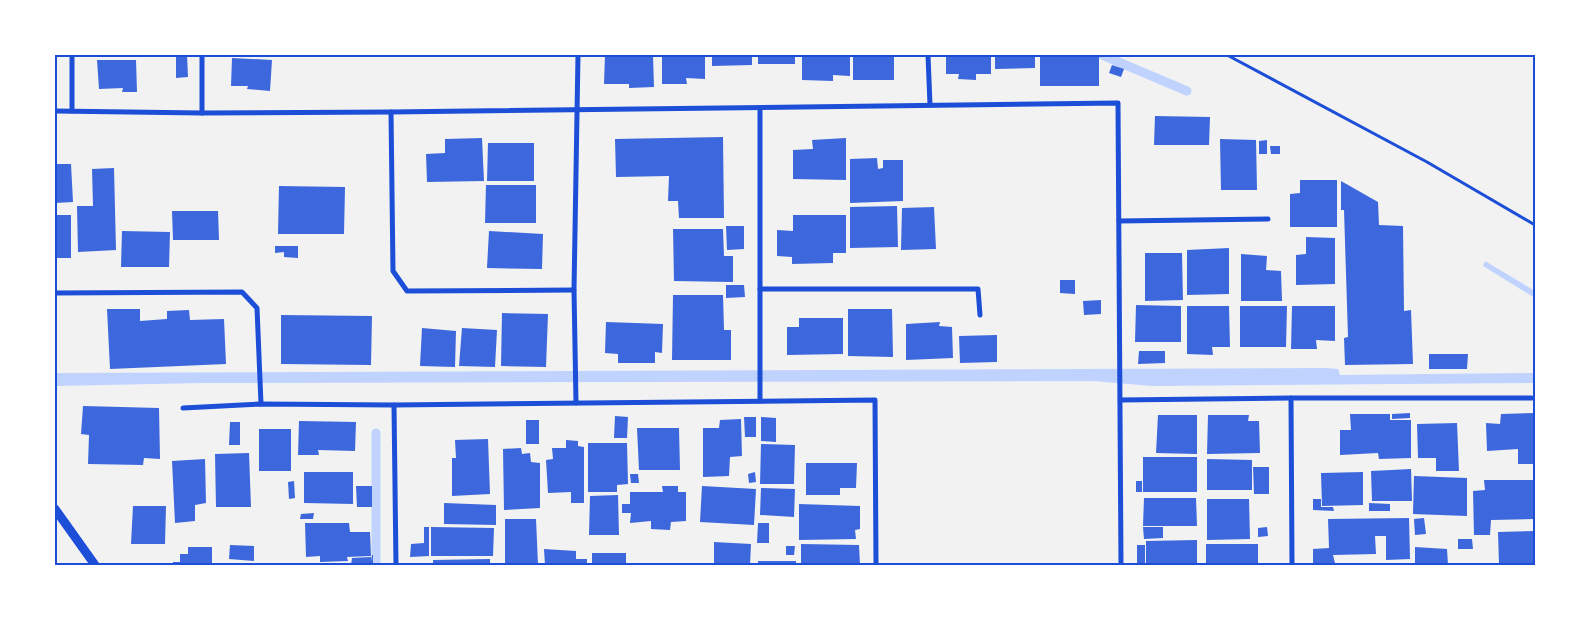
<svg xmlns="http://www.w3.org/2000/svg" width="1590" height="620" viewBox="0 0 1590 620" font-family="'Public Sans',sans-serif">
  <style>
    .water { fill: #bfd3fe }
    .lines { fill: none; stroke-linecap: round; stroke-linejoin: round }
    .stream { stroke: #bfd3fe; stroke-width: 9 }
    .building { fill: #3d67dc }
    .path { stroke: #1d4ed8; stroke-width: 3 }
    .minor { stroke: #1d4ed8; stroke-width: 5 }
    .tertiary { stroke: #1d4ed8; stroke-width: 9 }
    .neatline { fill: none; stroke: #1d4ed8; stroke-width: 2 }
  </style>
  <rect width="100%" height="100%" fill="#f2f2f2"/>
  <g class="water">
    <polygon points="1485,261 1535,291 1535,298 1483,266"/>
    <polygon points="1327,368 1338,369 1340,375 1535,373 1535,383 1152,386 1093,381 202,383 55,386 55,373"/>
  </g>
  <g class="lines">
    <g class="stream">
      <polyline points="1102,55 1187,91"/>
      <polyline points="376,433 376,565"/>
    </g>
  </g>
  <g class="building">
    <polygon points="176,55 187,55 188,77 176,78"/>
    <polygon points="605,55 653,55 654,87 629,88 629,84 604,84"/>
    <polygon points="662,55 705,55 705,79 686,78 687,84 662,84"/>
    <polygon points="712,55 752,55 752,65 712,66"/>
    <rect x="758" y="55" width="37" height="9"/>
    <polygon points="802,55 850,55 850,76 833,75 833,81 802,80"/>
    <rect x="853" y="55" width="41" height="25"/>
    <polygon points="946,55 991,55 991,74 976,74 976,80 958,79 959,74 946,74"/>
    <polygon points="995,55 1035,55 1035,68 995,69"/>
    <polygon points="1040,55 1099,57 1099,86 1040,86"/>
    <polygon points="232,58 272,60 270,91 247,89 248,86 231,86"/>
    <polygon points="97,60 136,60 137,92 122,92 123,88 99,89"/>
    <polygon points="1112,65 1124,69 1121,77 1109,73"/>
    <polygon points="1155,116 1210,117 1209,145 1154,145"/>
    <polygon points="723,137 724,218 679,218 678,201 668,201 669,176 616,177 615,139"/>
    <polygon points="482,138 484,181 427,182 426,154 445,153 445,139"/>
    <polygon points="846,138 846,180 793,179 793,150 813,149 812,140"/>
    <polygon points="1220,139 1256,140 1257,190 1221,190"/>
    <polygon points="1267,140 1267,154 1259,154 1259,141"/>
    <polygon points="488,143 534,143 534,181 487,181"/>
    <polygon points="1270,146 1280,146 1280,154 1271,154"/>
    <polygon points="877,158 878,169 883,168 883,160 903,160 903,201 850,203 850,159"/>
    <polygon points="55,164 71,164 73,202 55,203"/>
    <polygon points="114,168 116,250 78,252 77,206 93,206 92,169"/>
    <polygon points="1300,180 1337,180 1337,227 1290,227 1290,194 1300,193"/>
    <polygon points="1341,181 1378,202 1379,225 1403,226 1404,311 1411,310 1413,364 1345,365 1344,338 1348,337 1344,210 1341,210"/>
    <polygon points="486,185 536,185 536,223 485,223"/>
    <polygon points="279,186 345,187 344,234 278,234"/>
    <polygon points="897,206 898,247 850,248 850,207"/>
    <polygon points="934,207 936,249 901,250 902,208"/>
    <polygon points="172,211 218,211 219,240 173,240"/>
    <rect x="55" y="215" width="16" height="43"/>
    <polygon points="793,215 846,215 846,253 833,253 833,263 792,264 792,257 777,256 777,230 793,231"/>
    <polygon points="726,226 744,226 744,249 727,250"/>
    <polygon points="673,229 723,229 724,256 733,256 733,282 674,281"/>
    <polygon points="122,231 170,232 169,267 121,267"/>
    <polygon points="489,231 543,234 542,269 487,268"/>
    <polygon points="1306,237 1335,238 1335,284 1296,285 1296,255 1306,254"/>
    <polygon points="275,246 298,246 298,258 284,257 284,252 275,253"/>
    <polygon points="1229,248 1229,294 1187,295 1187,250"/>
    <polygon points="1145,253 1182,253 1183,300 1145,301"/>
    <polygon points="1241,254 1267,256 1266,270 1281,271 1282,301 1241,301"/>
    <polygon points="1060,280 1075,280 1075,294 1060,293"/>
    <polygon points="726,285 744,285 745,297 726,298"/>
    <polygon points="673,295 723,295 724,330 731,330 731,360 672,360"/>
    <polygon points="1101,300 1101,314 1084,315 1083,301"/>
    <polygon points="1136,305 1181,306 1181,342 1135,342"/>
    <polygon points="1187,306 1229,306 1230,347 1212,347 1213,355 1187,354"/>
    <polygon points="1240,306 1287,306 1286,347 1240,347"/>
    <polygon points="1292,306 1335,306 1335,341 1316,340 1317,349 1291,349"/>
    <polygon points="107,309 140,309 140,321 167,319 167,311 189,310 190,320 224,319 226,364 110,369"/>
    <polygon points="848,309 892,309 893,357 848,356"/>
    <polygon points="502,313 548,314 546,367 501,366"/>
    <polygon points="281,315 372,316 371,365 281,364"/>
    <polygon points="799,318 843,318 843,354 787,355 787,327 799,327"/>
    <polygon points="606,322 663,324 662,353 655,352 655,363 618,363 618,354 605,353"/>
    <polygon points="940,322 939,326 952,327 953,358 906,360 906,324"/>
    <polygon points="422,328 456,331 455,367 420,366"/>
    <polygon points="462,328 497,330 495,367 459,366"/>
    <polygon points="997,335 997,362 960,363 959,336"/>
    <polygon points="1139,351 1165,351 1165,363 1138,364"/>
    <polygon points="1429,354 1468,354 1467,369 1429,369"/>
    <polygon points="83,406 159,408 160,459 144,458 143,465 88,464 89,435 81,434"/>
    <polygon points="1410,413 1410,418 1392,419 1392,414"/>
    <polygon points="1534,413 1535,464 1518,464 1518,449 1487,451 1486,423 1500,424 1501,414"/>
    <polygon points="1350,414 1390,414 1390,420 1411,420 1411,458 1379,459 1378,453 1340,455 1340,430 1351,430"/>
    <polygon points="1158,415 1197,415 1197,454 1156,453"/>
    <polygon points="1208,415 1249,415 1248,421 1259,421 1260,453 1207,454"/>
    <polygon points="615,416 628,417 627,438 614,438"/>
    <polygon points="744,417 756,417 756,437 745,437"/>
    <polygon points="761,417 776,418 776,442 761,441"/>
    <polygon points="741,419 742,456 730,457 729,476 703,477 703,428 719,428 720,420"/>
    <rect x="526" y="420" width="13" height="24"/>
    <polygon points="299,421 356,422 355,451 318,450 319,455 298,455"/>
    <polygon points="230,422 240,422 240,445 229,445"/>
    <polygon points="1457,423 1459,471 1436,471 1436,458 1418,458 1417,424"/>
    <polygon points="637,428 679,428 680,470 639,470"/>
    <rect x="259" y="429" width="32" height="42"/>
    <polygon points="488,439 490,494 452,496 452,458 456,458 455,440"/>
    <polygon points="566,440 578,441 578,446 584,447 584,503 571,503 571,492 548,493 546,460 553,459 552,448 566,448"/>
    <polygon points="588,443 627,443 628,484 617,485 617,492 588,492"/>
    <polygon points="761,444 795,445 794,484 760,484"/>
    <polygon points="521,448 522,454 530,453 531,462 540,463 540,508 504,510 503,449"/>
    <polygon points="249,453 251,507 216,507 215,454"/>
    <rect x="1143" y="457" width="54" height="35"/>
    <polygon points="205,459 206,503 195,505 195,521 175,523 172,461"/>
    <polygon points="1207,459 1252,460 1252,490 1207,490"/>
    <polygon points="806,463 857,463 856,488 840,488 840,495 806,495"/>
    <polygon points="1253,467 1269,467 1269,494 1254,494"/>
    <polygon points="1411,469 1412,501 1372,501 1371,471"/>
    <polygon points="304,472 353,472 353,504 304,503"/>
    <polygon points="755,472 756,482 749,483 748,474"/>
    <polygon points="1363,472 1363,505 1322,506 1321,473"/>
    <polygon points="630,474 638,474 639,483 631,483"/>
    <polygon points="1414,476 1467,478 1467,516 1413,514"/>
    <polygon points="1484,480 1535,480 1535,519 1491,520 1490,535 1474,535 1473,491 1485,490"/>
    <polygon points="294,481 295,498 289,499 288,482"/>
    <rect x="1136" y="481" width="6" height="11"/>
    <polygon points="356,486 372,486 372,507 357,507"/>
    <polygon points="662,486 678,486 678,492 686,492 686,521 671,522 670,530 651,529 651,521 630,523 631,513 622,513 622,504 630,504 630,492 663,492"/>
    <polygon points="702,486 756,489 754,525 700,522"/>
    <polygon points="761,488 795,489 794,517 760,515"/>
    <polygon points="618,495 619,535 589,535 590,496"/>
    <polygon points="1144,498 1196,498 1197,526 1143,526"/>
    <polygon points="1207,499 1249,499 1250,539 1207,540"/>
    <polygon points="1313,499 1321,499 1321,507 1333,507 1334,511 1313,510"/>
    <polygon points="444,503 496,505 496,525 444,524"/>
    <polygon points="1369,503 1390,504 1390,511 1369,511"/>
    <polygon points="799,504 860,506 860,529 855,530 856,539 799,540"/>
    <polygon points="133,506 166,506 165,544 131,544"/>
    <polygon points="314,513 313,519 300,519 301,514"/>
    <polygon points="1409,518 1410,559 1386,560 1386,536 1375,536 1376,554 1333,555 1335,563 1313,564 1313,549 1329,548 1328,519"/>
    <polygon points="1424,518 1426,534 1415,535 1414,519"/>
    <polygon points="505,519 536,519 538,565 505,565"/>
    <polygon points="305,523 349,523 350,532 370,532 371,556 347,557 348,561 320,562 320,556 306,557"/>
    <polygon points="758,523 769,523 769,543 757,543"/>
    <polygon points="424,527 429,527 429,556 410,557 411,544 424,543"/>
    <polygon points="431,527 494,528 493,556 431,556"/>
    <polygon points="1143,527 1163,527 1163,538 1144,539"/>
    <polygon points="1267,527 1268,536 1258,537 1258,528"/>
    <polygon points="1535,531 1535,565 1499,565 1498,532"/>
    <polygon points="1458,539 1472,539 1473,549 1458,549"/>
    <polygon points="1197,540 1197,565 1146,565 1146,541"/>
    <polygon points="714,542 751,544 750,565 714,565"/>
    <polygon points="801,544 859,545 860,565 801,565"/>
    <rect x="1206" y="544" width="52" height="21"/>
    <polygon points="230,545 254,546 254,561 229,559"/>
    <rect x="1137" y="545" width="8" height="20"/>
    <polygon points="786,546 795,546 794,555 786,555"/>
    <polygon points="188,547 212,547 212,565 173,565 173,562 180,562 180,554 188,554"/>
    <polygon points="1415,547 1447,549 1448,565 1415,565"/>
    <polygon points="544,549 576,551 576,559 587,559 587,565 545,565"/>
    <rect x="592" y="553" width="34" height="12"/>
    <polygon points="372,555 373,555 373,565 351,565 352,558 371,557 371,561"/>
    <polygon points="490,559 490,565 433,565 433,560"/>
    <rect x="758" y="561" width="38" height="4"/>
  </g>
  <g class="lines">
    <polyline class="path" points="1227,55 1427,162 1535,225"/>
    <g class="minor">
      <polyline points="928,55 930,105"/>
      <polyline points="760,108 760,401"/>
      <polyline points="55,111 202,113 391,112 1118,103 1121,565"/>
      <polyline points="72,111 72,55"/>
      <polyline points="391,112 393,271 407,291 574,290"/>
      <polyline points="202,113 202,55"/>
      <polyline points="1119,221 1268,219"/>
      <polyline points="760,289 978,289 980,315"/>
      <polyline points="55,293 242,292 257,308 261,404"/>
      <polyline points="1291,398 1292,565"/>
      <polyline points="1120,400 1291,398 1532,398"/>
      <polyline points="576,403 574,290 578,55"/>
      <polyline points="394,405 396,565"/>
      <polyline points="183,408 261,404 394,405 875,400 876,565"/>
    </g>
    <polyline class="tertiary" points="55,509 95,565"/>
  </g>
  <rect width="1590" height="620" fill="none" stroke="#ffffff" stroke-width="112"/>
  <rect x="56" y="56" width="1478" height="508" class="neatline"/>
</svg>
